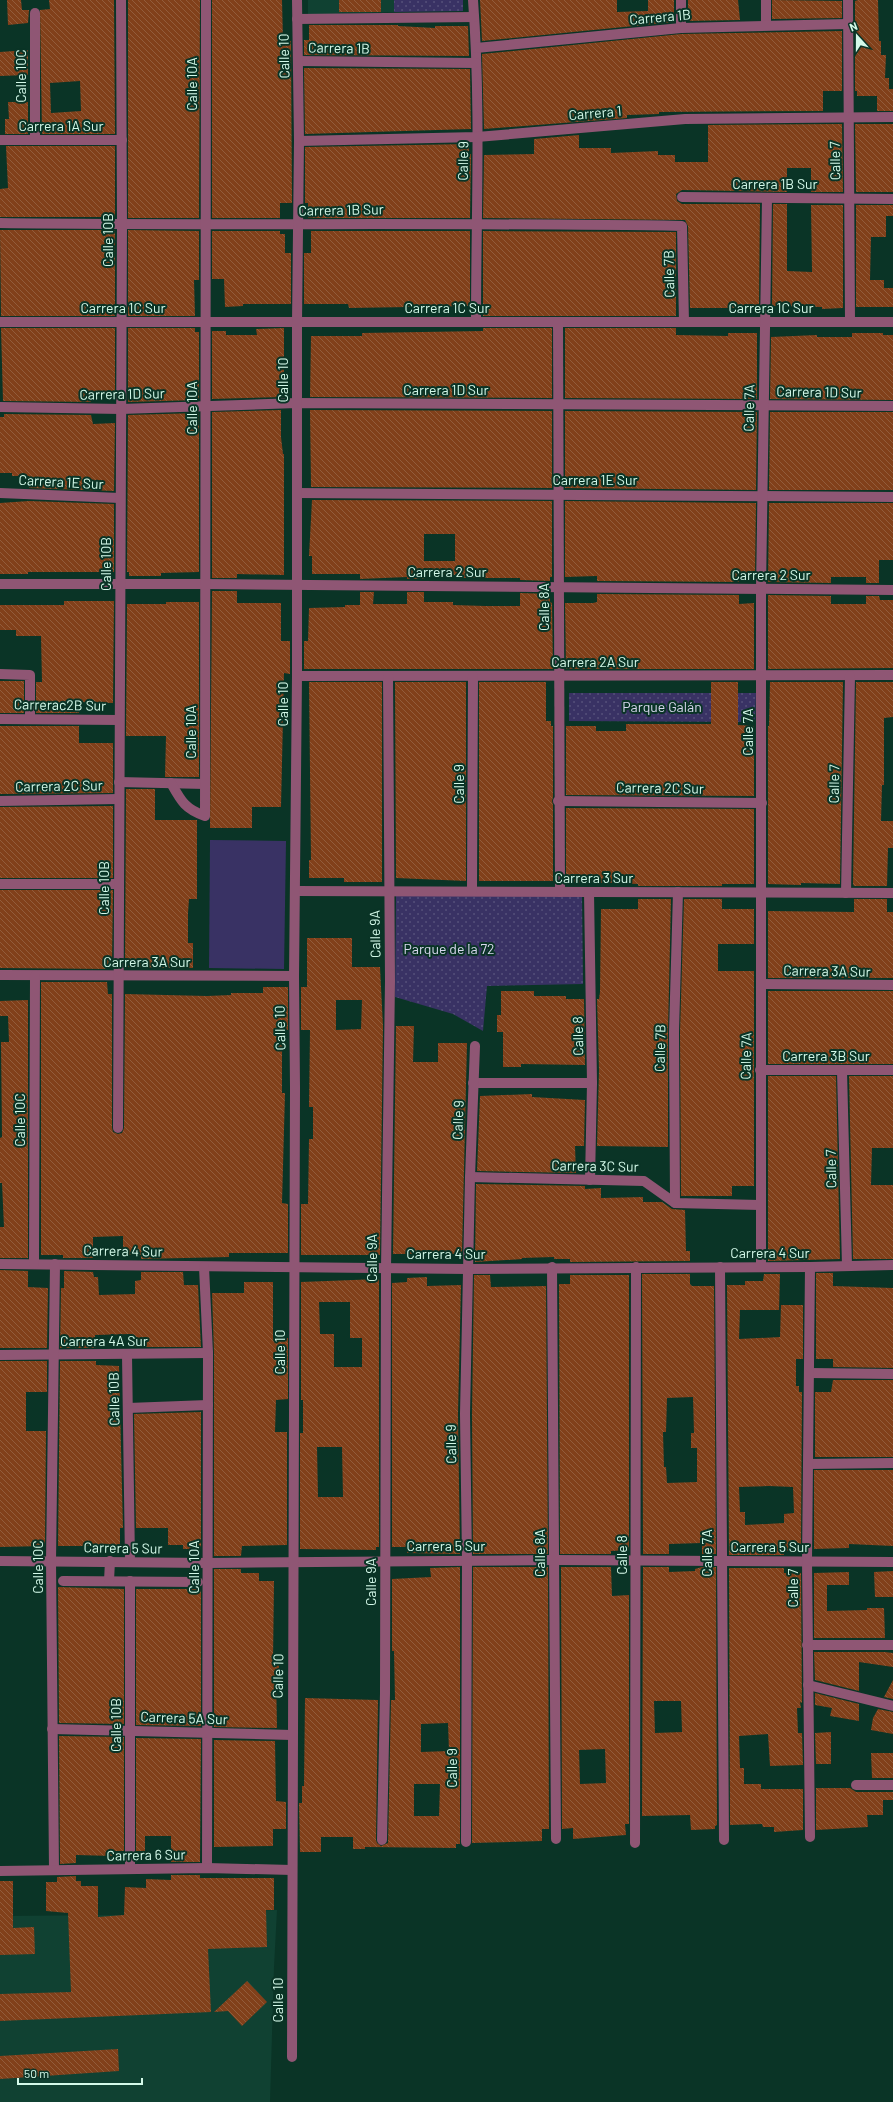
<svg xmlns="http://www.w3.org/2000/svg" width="893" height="2102" viewBox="0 0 893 2102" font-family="Barlow,sans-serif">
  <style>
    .built { fill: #104132 }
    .grass { fill: #393264 }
    .park { fill: url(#park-dots) }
    .building { fill: url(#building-back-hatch); fill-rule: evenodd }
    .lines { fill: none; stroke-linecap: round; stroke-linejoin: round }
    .minor { stroke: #8f5674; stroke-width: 10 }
    .labels { text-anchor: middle; stroke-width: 4; stroke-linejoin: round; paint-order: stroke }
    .street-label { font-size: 14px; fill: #d4f9e9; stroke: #0a3426 }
    .park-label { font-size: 14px; fill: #d9d8ef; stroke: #0a3426 }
  </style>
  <defs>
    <pattern id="park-dots" width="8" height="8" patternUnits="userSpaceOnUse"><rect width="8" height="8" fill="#393264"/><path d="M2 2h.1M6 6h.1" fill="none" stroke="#55507a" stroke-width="1.8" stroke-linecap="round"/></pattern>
    <pattern id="building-back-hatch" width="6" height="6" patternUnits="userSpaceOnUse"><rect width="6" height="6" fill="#81401a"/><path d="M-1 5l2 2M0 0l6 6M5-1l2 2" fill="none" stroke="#925c3b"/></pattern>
  </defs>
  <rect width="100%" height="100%" fill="#0a3426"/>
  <g class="built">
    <polygon points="308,0 394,0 394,12 308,15"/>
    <polygon points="277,1910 274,1967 270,2102 0,2102 0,1916 123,1915"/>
  </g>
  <polygon class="grass" points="210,840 286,841 284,969 209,968"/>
  <g class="park">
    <polygon points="394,0 463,0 463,11 394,12"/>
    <polygon points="569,693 756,693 755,722 569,721"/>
    <polygon points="582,895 583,984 487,986 483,1031 453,1014 395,997 396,896"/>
  </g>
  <g class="building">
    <polygon points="7,0 21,0 22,10 29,10 28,23 8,25"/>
    <path d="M49 0H114L115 134H42L40 10 50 9ZM80 81 81 111 51 113 50 83Z"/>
    <polygon points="128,0 200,0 199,218 128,218"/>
    <polygon points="212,0 282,0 283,41 291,41 292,203 280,203 280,218 212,218"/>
    <rect x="339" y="0" width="42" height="12"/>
    <polygon points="480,0 617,0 617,12 648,11 648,0 674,0 674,22 482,41"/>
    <polygon points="688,0 738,0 740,20 688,21"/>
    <polygon points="772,0 842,1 842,18 772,19"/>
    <polygon points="858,0 878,0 879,41 881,41 881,55 886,55 885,78 889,78 889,89 893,89 893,111 877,111 877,96 857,96 857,91 855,91 855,1"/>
    <polygon points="309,25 398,25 398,26 435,28 435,26 468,26 469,56 304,55 304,40 309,40"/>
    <polygon points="842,31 842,91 823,91 823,111 659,112 659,114 627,115 627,118 484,129 482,54 681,34"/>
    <polygon points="28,50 28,75 0,76 0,52"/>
    <polygon points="304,68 470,69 471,129 305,134"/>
    <polygon points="8,102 28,102 28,134 5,134 5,119 9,119"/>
    <polygon points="842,124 843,192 811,192 811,168 787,168 787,192 682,190 676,194 677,201 682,204 760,204 759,306 738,305 738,308 690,308 688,226 685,220 483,218 484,155 534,154 534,139 579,135 579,148 611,148 611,153 658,151 658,155 675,155 675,162 708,162 708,125"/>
    <polygon points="855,124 893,124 893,192 856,192"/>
    <polygon points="469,144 469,154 471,154 470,218 308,218 308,203 305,203 305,147"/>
    <polygon points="6,146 115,146 115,217 0,217 0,189 8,188"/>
    <polygon points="773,204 787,204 787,271 812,272 811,205 843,205 843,308 822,309 822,307 772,306"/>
    <polygon points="856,205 893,205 893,216 886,216 886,237 871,237 870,280 884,280 884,288 893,288 893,307 856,307"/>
    <polygon points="0,230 115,230 115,316 1,316"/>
    <polygon points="128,230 199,231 199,280 194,280 195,316 128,316"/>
    <polygon points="212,231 280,231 280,234 285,234 285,253 291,253 291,304 243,304 243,306 225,307 224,279 212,279"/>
    <polygon points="311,231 470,231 470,306 349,308 348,304 304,304 304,253 311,253"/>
    <polygon points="483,231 676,232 676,316 483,316"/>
    <polygon points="1,328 115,328 115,394 91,395 91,402 3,401"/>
    <polygon points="128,328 195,328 195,332 199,332 199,400 128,402"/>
    <polygon points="284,328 284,397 212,399 212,331 226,331 226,335 257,335 256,329"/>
    <polygon points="483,328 552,328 552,398 310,397 311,336 362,336 362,333 483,331"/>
    <polygon points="565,328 676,328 676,335 728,336 728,333 757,333 757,399 565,398"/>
    <polygon points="852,333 883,333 883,335 893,335 893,400 770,399 771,337 817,335 817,337 852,337"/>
    <polygon points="281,410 281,437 283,454 284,454 284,575 237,574 237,578 212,578 212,412"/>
    <polygon points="310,410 552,411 552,488 311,487"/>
    <polygon points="565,411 757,412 756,490 565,488"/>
    <polygon points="770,412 893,412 893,490 769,490"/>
    <polygon points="199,413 199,572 161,573 161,576 129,576 129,572 127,572 128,415"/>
    <polygon points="4,414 91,415 93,424 115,423 114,491 29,488 29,476 12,476 12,473 0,473 0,417 4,417"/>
    <path d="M312 500 552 501V577H550V581L520 580V578H455V575L424 576V579H407V577L360 579V574H312V556H309ZM424 534H455V561H424Z"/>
    <polygon points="29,501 114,504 114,572 28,572 28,574 0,574 0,503"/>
    <polygon points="565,501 756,503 755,577 739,577 739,582 597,581 597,576 565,577"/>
    <polygon points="769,503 893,503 893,560 879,560 879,583 866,583 866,577 831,577 831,583 768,582"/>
    <polygon points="212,591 237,591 237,603 281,603 281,641 290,641 290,674 284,673 281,807 252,807 252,828 210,828"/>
    <polygon points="360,592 374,592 373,604 407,604 407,592 424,592 424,602 453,602 453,605 485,606 520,606 520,593 550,594 550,602 552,603 553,669 304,669 304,641 308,641 309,608 345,607 345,605 360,605"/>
    <polygon points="597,594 739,595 739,604 754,603 754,669 566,669 565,603 593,603 597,602"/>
    <polygon points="768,595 831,596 831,604 866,604 866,596 879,596 880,600 893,600 893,668 768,669"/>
    <polygon points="64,601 114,601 113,703 79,702 79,713 36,713 36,682 42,682 41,636 16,636 16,630 0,630 0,605 64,605"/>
    <polygon points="166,602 199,602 199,777 165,777 166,736 126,736 127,604 166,604"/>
    <rect x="0" y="681" width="24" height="32"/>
    <polygon points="309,682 382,682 382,882 344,882 344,878 309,878 309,860 311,860"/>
    <polygon points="395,682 466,682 466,881 396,878"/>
    <polygon points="479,682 546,682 546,721 551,721 551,726 553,726 553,797 552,801 553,805 553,881 479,881"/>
    <polygon points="711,682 738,682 738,725 754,726 754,796 566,795 566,726 596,726 596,731 626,731 626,724 711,724"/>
    <polygon points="770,682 843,682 840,884 801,883 801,885 768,884 768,726 769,726"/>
    <polygon points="856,682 893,682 893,717 884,718 884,785 882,785 881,821 893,821 893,848 888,848 887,886 854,886 853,884"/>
    <polygon points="0,726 79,726 79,743 113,743 113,793 0,794"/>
    <polygon points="126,789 155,789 155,820 197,820 197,899 189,899 188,913 188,943 193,943 193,968 125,967"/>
    <polygon points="113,806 113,878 0,878 0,807"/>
    <polygon points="566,808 754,809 754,884 722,884 722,886 638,886 638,884 613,883 566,882"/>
    <polygon points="0,890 113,890 112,967 109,967 108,969 0,968"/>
    <polygon points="638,899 671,899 668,1032 668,1147 597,1146 599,1070 597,999 599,999 600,992 601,909 638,909"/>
    <polygon points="684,899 722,899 722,909 754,909 754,944 718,944 718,971 754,971 754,1186 732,1186 732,1196 681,1196 680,1032"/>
    <polygon points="854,899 887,899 887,912 893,912 893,978 768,978 768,911 854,912"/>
    <path d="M307 938H352V967H380L383 1026 380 1255H301V1204H308L309 1139H313V1107H309L310 1030H301V987H307ZM336 1000H362L361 1029 336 1030Z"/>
    <polygon points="41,982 107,982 108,994 112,994 112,1128 113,1132 118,1134 122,1133 124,1128 125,994 207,996 231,995 231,993 263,993 263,987 288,987 288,1030 284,1030 282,1053 282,1093 285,1093 282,1203 288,1204 288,1253 229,1253 229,1257 141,1259 141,1255 123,1255 123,1236 93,1237 93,1258 63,1258 63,1255 41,1255"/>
    <polygon points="501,991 534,991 534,996 566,996 566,999 584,999 585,1065 521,1064 521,1067 503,1067 503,1032 497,1032 497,1015 501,1015"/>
    <rect x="768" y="991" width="125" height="73"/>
    <polygon points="28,1000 28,1258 0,1258 0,1227 4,1227 2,1183 0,1183 0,1138 2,1137 1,1042 9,1042 8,1016 0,1016 0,1001"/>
    <polygon points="396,1026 414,1026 413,1062 438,1062 438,1043 467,1043 462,1254 393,1254"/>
    <polygon points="768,1076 836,1076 840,1259 768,1261"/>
    <polygon points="849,1076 893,1076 893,1148 872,1148 871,1185 893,1185 893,1259 853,1259"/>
    <polygon points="532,1094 532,1097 585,1100 584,1146 575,1146 576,1173 477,1171 480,1096"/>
    <polygon points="476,1184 585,1186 585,1189 601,1188 601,1198 643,1197 643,1202 662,1202 672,1209 685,1210 686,1251 690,1251 690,1261 570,1262 570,1259 554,1259 554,1257 522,1258 522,1259 475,1262"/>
    <polygon points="0,1270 28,1271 28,1287 48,1288 47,1348 0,1348"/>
    <polygon points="64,1271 93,1272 94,1277 98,1277 99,1295 135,1294 135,1281 141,1280 141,1272 183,1272 184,1285 198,1285 201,1347 130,1347 130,1334 95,1335 96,1348 60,1348 61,1288 64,1288"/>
    <polygon points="816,1273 833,1273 833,1286 893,1288 893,1368 833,1367 833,1359 816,1359"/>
    <path d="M642 1274H690V1284L692 1286H714L716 1554H702V1543L669 1544V1554H643ZM693 1397 694 1433H691V1448H697V1482L667 1483 666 1467H664L663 1432H666L667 1398Z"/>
    <path d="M764 1274H780L779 1310H740L739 1339 780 1337 781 1305H803V1359H796V1386H799V1392H802L801 1550 784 1551V1555H729L727 1285H745V1281H763ZM769 1486 793 1487 794 1513 784 1514V1523L745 1525V1512H740L739 1487Z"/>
    <polygon points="474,1275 490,1275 491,1287 546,1286 548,1554 473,1554 472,1414"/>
    <polygon points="570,1275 629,1275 629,1550 611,1551 611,1554 560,1554 559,1284 570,1284"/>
    <polygon points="427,1277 427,1286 461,1285 458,1414 460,1554 407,1553 407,1547 392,1547 392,1283 407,1282 407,1278"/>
    <path d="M379 1279V1547H376V1550L300 1549V1433H303V1400H301V1282ZM319 1302H350V1338H362V1367H334V1334H320ZM317 1447H342L343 1497H318Z"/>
    <polygon points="244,1282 273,1282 273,1338 288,1338 288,1399 276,1400 275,1432 287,1432 287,1545 242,1546 241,1556 214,1556 214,1353 212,1293 244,1293"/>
    <polygon points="0,1361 47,1361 47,1392 26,1392 26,1431 46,1431 45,1546 0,1547"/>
    <polygon points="60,1361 96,1361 96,1365 119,1366 123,1528 120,1528 120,1546 58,1546"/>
    <polygon points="833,1380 893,1380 893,1457 815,1457 815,1392 831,1392"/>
    <polygon points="201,1412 201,1549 183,1549 183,1545 168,1545 168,1528 136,1528 134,1414"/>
    <polygon points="814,1470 893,1470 893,1546 849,1544 849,1548 814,1549"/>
    <path d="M460 1567V1844H456V1848L365 1847V1849H353V1837H321V1852H300L299 1803H302V1786H304L305 1698 378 1700 376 1840 377 1843 381 1846 388 1843 391 1700H395L394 1651H392V1579L431 1577 430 1568ZM448 1723 449 1751 421 1752V1724ZM414 1784H440L439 1816H414Z"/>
    <polygon points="473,1567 548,1567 549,1829 542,1829 542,1841 472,1843"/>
    <path d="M561 1567H611L612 1596 629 1595V1824H625L626 1835 573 1839V1828L562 1829ZM605 1749 606 1783 580 1784 579 1750Z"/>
    <path d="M643 1567H669V1572L695 1571V1569L702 1567H716L717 1825 715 1826V1829L691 1830 690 1815 642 1816ZM654 1701H681L682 1732 655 1733Z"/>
    <polygon points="729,1568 784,1568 784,1573 801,1573 802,1703 800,1702 801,1708 797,1708 798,1733 802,1733 803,1765 770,1766 768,1734 739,1736 740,1768 744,1768 744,1784 761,1784 761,1789 803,1789 803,1830 774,1832 774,1827 763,1827 762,1824 730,1825"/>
    <polygon points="214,1569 241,1569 241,1573 259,1573 259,1581 274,1581 273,1662 279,1662 279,1675 276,1675 277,1728 214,1727"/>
    <polygon points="893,1571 893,1597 875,1597 874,1572"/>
    <polygon points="849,1572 849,1585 827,1585 827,1611 867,1610 867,1608 884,1608 885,1638 814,1638 814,1573"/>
    <polygon points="58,1587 124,1589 124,1724 59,1723"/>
    <polygon points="136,1589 201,1589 201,1726 136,1725"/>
    <polygon points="814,1652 885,1652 893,1653 893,1667 859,1662 859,1691 815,1680"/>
    <polygon points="893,1680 893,1699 884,1697"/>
    <polygon points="815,1693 859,1704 859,1721 830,1716 832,1708 815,1705"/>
    <polygon points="878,1709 893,1712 893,1734 871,1730 873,1718"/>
    <polygon points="831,1732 831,1764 816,1764 815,1733"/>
    <polygon points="59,1736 124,1737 124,1851 113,1851 113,1856 76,1855 76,1863 60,1864"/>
    <polygon points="136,1738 201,1739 200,1862 171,1862 171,1836 145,1836 145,1851 136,1851"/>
    <polygon points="214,1740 275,1741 276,1801 286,1802 286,1829 273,1829 273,1846 214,1847"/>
    <polygon points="871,1753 893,1753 893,1778 872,1778"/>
    <polygon points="816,1788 850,1788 856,1792 893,1792 893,1800 883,1800 883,1815 867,1815 868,1827 816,1830"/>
    <polygon points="171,1875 200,1875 200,1878 274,1878 274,1910 266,1910 267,1947 208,1949 211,2012 0,2021 0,1994 71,1992 68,1913 46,1911 46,1882 57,1882 57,1877 76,1876 76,1881 81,1881 81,1886 98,1886 98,1917 124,1915 125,1887 146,1888 146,1879 171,1880"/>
    <polygon points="0,1881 13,1881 13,1928 34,1927 35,1954 0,1955"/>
    <polygon points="247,1981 267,2002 242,2026 228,2011 214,2012"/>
    <polygon points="118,2049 119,2071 0,2079 0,2056"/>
  </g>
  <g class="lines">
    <g class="minor">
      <path d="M473 0C481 107 476 215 476 322"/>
      <polyline points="681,0 681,28"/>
      <polyline points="766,0 766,25"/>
      <polyline points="848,0 850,322"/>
      <polyline points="35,13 35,139"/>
      <polyline points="297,19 474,17"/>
      <polyline points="476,48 681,28 847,24"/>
      <polyline points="298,61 476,63"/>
      <polyline points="0,140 122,140"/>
      <polyline points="299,141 477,137 685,119 893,117"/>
      <polyline points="682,197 893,199"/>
      <path d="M0 223C227 226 455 222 682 226L684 322"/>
      <polyline points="0,322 893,322"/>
      <polyline points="558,322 560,892"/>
      <polyline points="0,407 121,409 297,403 893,406"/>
      <polyline points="0,493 120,498"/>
      <polyline points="297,493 893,497"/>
      <polyline points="0,584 204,584 893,590"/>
      <polyline points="0,674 30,675 30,719"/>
      <polyline points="297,676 893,675"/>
      <polyline points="0,719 119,720"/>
      <polyline points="119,782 205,784"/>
      <path d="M171 783C181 801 185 809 205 816L206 0"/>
      <polyline points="0,801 119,799"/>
      <polyline points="558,801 762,803"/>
      <polyline points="0,884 118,884"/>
      <polyline points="295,891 893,893"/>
      <polyline points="472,891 473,676"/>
      <polyline points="589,892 592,1083 590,1180"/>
      <polyline points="846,893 850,676"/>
      <polyline points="0,975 294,976"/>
      <polyline points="761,984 893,985"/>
      <polyline points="760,1070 893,1070"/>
      <polyline points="842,1071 847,1266"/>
      <polyline points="473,1083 592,1083"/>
      <polyline points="118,1128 122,225 121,0"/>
      <polyline points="470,1177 644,1181 675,1203 760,1205"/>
      <polyline points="675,1203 674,1032 678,892"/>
      <polyline points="0,1264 468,1269 810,1267 893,1265"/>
      <polyline points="34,1264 35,976"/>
      <polyline points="204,1267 208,1353 207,1868"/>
      <polyline points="552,1267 556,1839"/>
      <polyline points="720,1267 724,1840"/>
      <polyline points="761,1267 761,589 767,198"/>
      <polyline points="0,1355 208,1353"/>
      <polyline points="127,1355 130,1562"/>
      <polyline points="810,1373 893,1374"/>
      <polyline points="128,1408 208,1405"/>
      <polyline points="808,1464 893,1463"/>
      <polyline points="0,1561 208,1563 554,1560 893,1562"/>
      <polyline points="63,1581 198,1582"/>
      <polyline points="109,1581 110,1561"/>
      <polyline points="130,1581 130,1869"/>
      <polyline points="807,1645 893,1645"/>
      <polyline points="808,1685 893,1706"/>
      <polyline points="52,1729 292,1735"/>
      <polyline points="856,1785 893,1785"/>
      <polyline points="810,1837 807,1561 810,1267"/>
      <polyline points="382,1840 385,1693 386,1268 390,981 388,676"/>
      <polyline points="466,1842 467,1560 465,1414 470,1177 475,1046"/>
      <polyline points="635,1843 636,1267"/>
      <polyline points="54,1870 51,1561 55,1264"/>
      <polyline points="0,1871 207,1868 292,1870"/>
      <polyline points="292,2057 295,1088 294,976 297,676 297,322 299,141 297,0"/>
    </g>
  </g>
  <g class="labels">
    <g class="street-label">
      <text transform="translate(660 17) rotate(-5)" y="5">Carrera 1B</text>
      <text transform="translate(339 48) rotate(1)" y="5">Carrera 1B</text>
      <text transform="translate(284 56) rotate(-91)" y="5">Calle 10</text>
      <text transform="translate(21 76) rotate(-90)" y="5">Calle 10C</text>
      <text transform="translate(192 84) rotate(-90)" y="5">Calle 10A</text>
      <text transform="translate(595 113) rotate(-5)" y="5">Carrera 1</text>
      <text x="61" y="131">Carrera 1A Sur</text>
      <text transform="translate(463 161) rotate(-89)" y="5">Calle 9</text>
      <text transform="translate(835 161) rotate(-91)" y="5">Calle 7</text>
      <text x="775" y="189">Carrera 1B Sur</text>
      <text transform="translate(341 210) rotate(-1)" y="5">Carrera 1B Sur</text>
      <text transform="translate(108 240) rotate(-90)" y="5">Calle 10B</text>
      <text transform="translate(669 274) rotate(-91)" y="5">Calle 7B</text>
      <text x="123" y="313">Carrera 1C Sur</text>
      <text x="447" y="313">Carrera 1C Sur</text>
      <text x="771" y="313">Carrera 1C Sur</text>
      <text transform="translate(283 380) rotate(-90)" y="5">Calle 10</text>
      <text x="446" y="395">Carrera 1D Sur</text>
      <text transform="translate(819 392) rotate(1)" y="5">Carrera 1D Sur</text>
      <text transform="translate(122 394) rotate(-1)" y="5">Carrera 1D Sur</text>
      <text transform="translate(192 408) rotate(-90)" y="5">Calle 10A</text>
      <text transform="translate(749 408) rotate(-89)" y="5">Calle 7A</text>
      <text x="595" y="485">Carrera 1E Sur</text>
      <text transform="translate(61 482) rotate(3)" y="5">Carrera 1E Sur</text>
      <text transform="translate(106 564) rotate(-90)" y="5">Calle 10B</text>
      <text x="447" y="577">Carrera 2 Sur</text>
      <text x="771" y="580">Carrera 2 Sur</text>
      <text transform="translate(544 607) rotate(-90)" y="5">Calle 8A</text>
      <text x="595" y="667">Carrera 2A Sur</text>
      <text transform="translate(283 704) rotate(-90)" y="5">Calle 10</text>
      <text transform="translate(60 705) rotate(1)" y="5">Carrerac2B Sur</text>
      <text transform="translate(191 732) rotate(-90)" y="5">Calle 10A</text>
      <text transform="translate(748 732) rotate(-90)" y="5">Calle 7A</text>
      <text transform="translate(459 784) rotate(-90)" y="5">Calle 9</text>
      <text transform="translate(834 784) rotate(-89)" y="5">Calle 7</text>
      <text transform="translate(59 786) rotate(-1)" y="5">Carrera 2C Sur</text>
      <text transform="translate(660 788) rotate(1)" y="5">Carrera 2C Sur</text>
      <text x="594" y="883">Carrera 3 Sur</text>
      <text transform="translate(104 888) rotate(-90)" y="5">Calle 10B</text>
      <text transform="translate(375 934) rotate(-91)" y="5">Calle 9A</text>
      <text x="147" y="967">Carrera 3A Sur</text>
      <text transform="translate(827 971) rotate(1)" y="5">Carrera 3A Sur</text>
      <text transform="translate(280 1028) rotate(-91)" y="5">Calle 10</text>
      <text transform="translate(578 1036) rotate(-91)" y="5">Calle 8</text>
      <text transform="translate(660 1048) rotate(-89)" y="5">Calle 7B</text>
      <text transform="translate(746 1056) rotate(-89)" y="5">Calle 7A</text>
      <text x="826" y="1061">Carrera 3B Sur</text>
      <text transform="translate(20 1120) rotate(-90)" y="5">Calle 10C</text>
      <text transform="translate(458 1120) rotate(-88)" y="5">Calle 9</text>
      <text transform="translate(595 1166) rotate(1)" y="5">Carrera 3C Sur</text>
      <text transform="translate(831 1169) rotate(-91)" y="5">Calle 7</text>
      <text transform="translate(123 1251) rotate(1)" y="5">Carrera 4 Sur</text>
      <text x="770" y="1258">Carrera 4 Sur</text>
      <text x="446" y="1259">Carrera 4 Sur</text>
      <text transform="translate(372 1258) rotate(-90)" y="5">Calle 9A</text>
      <text x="104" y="1346">Carrera 4A Sur</text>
      <text transform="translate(280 1352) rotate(-90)" y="5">Calle 10</text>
      <text transform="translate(114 1399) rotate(-91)" y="5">Calle 10B</text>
      <text transform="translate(451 1444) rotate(-91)" y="5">Calle 9</text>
      <text x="446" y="1551">Carrera 5 Sur</text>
      <text x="770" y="1552">Carrera 5 Sur</text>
      <text transform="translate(123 1548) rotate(1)" y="5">Carrera 5 Sur</text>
      <text transform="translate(540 1553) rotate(-90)" y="5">Calle 8A</text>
      <text transform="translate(707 1553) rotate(-90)" y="5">Calle 7A</text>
      <text transform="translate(622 1555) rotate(-90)" y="5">Calle 8</text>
      <text transform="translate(38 1567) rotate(-90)" y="5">Calle 10C</text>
      <text transform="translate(194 1567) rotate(-90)" y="5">Calle 10A</text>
      <text transform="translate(371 1582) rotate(-90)" y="5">Calle 9A</text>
      <text transform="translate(793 1588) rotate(-90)" y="5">Calle 7</text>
      <text transform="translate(278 1676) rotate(-89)" y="5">Calle 10</text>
      <text transform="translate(184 1718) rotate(2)" y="5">Carrera 5A Sur</text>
      <text transform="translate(116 1725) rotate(-90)" y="5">Calle 10B</text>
      <text transform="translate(452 1768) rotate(-90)" y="5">Calle 9</text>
      <text transform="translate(146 1855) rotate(-1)" y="5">Carrera 6 Sur</text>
      <text transform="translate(278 2000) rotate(-90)" y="5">Calle 10</text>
    </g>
    <g class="park-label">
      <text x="662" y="712">Parque Galán</text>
      <text x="449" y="954">Parque de la 72</text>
    </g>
  </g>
  <g transform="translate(857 36) rotate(339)" stroke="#0a3426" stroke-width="3" paint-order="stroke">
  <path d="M0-3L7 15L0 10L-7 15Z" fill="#d4f9e9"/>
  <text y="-6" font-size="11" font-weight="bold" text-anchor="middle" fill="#d4f9e9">N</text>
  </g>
  <path d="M18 2078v6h124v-6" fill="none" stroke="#d4f9e9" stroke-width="2"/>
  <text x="24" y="2078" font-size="12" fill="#d4f9e9" stroke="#0a3426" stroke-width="3" paint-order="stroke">50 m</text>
</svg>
